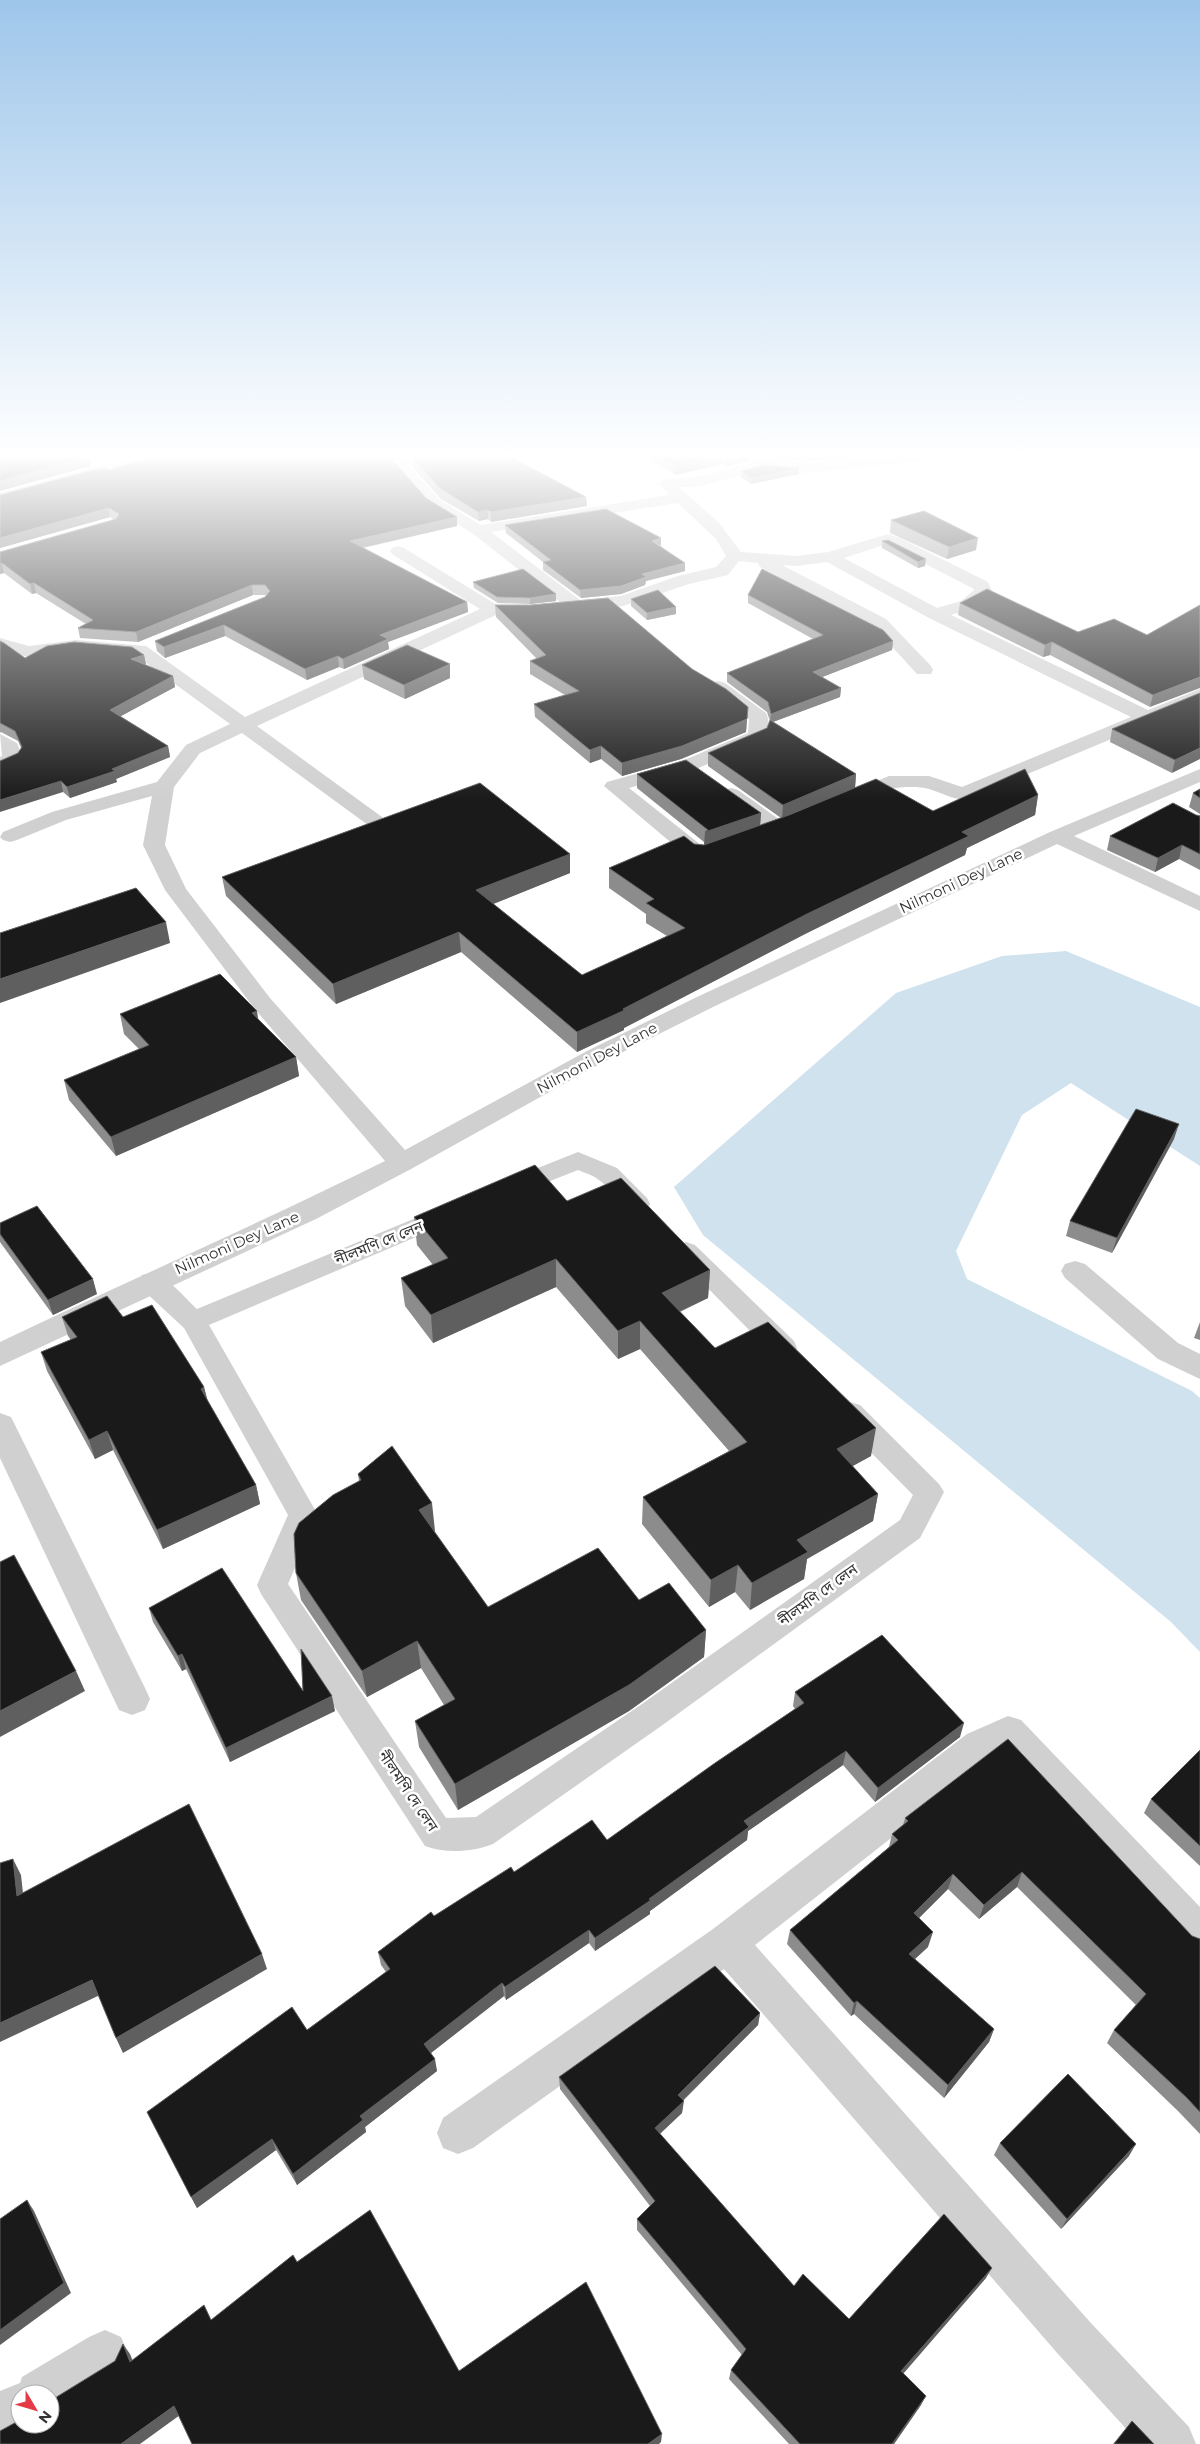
<svg xmlns="http://www.w3.org/2000/svg" width="1200" height="2444" viewBox="0 0 1200 2444" font-family="Montserrat,'Noto Sans Bengali',sans-serif">
  <style>
    .water { fill: #cfe2ee }
    .lines { fill: none; stroke-linecap: round; stroke-linejoin: round }
    .lane { fill: #d0d0d0; fill-rule: evenodd }
    .street { fill: #d0d0d0; fill-rule: evenodd }
    .wall { fill: #8c8c8c }
    .shaded-wall { fill: #5f5f5f }
    .building { fill: #1a1a1a; stroke: #5f5f5f }
    .labels { text-anchor: middle; stroke-width: 5; stroke-linejoin: round; paint-order: stroke }
    .street-label { font-size: 15px; fill: #333; stroke: #fff }
  </style>
  <rect width="100%" height="100%" fill="#fff"/>
  <polygon class="water" points="1066,951 1200,1007 1200,1166 1071,1083 1022,1115 956,1251 967,1279 1192,1391 1200,1398 1200,1652 1171,1622 703,1235 674,1187 896,993 1002,956"/>
  <g class="lines">
    <g class="lane">
      <path d="M578 1152 617 1168 647 1198 650 1204 647 1210C624 1217 616 1192 599 1180 593 1175 585 1173 578 1170L512 1196 503 1194 500 1188 503 1182Z"/>
      <path d="M447 1205 456 1208 459 1214 456 1220 209 1325 318 1515 288 1584 446 1818 476 1817 642 1704 900 1520 913 1495 840 1421 836 1413 840 1405 850 1402 860 1405 939 1484 944 1492 920 1538 664 1724 493 1844C473 1852 445 1854 425 1846L261 1594 257 1585 288 1515 184 1328 142 1289 138 1282 142 1275C164 1269 181 1295 197 1309Z"/>
      <polygon points="686,1242 695,1245 794,1341 797,1348 794,1355 784,1358 774,1355 677,1257 673,1251 677,1245"/>
    </g>
    <g class="street">
      <path d="M152 457H174C168 466 149 467 139 469 91 476 46 491 0 503V493L102 465Z"/>
      <path d="M412 457H436L434 460 410 467 440 500 481 525 669 495 659 483 662 480 701 476 752 462 749 457 807 463 874 457H927L920 461 807 473 763 469 702 486 679 487 719 523 741 552 797 556 828 552 888 534 902 539 988 582 992 591C981 606 967 610 951 615L1148 710 1200 689V702L970 798C956 802 943 793 929 789 919 786 904 787 894 788 876 790 862 808 843 803L840 799 843 795 889 776H929L962 787 1131 717 929 618 827 562 797 566 782 565 886 619 931 666 933 670 931 674H917L874 627 760 567 758 563 739 561 728 575 689 584 623 606 576 611 570 610 472 533 428 506 392 465 395 462ZM678 503 716 539 726 556 716 567 678 576 621 596 580 600 491 532ZM887 544 974 589V590L961 601 937 608 844 558Z"/>
      <path d="M398 546 404 548 497 605 539 606 542 610 539 614 496 615 257 726 382 817 385 821 382 825 375 827 368 825 242 733 200 753 174 787 165 845 186 889 270 998 405 1150 587 1051 697 997 1050 832 1200 769V782L1074 836 1200 896V911L1057 844 713 1007 605 1061 411 1169 316 1219 0 1366V1342C128 1281 258 1224 385 1161L254 1008 165 890 143 845 152 796 66 820 17 840 10 842 3 840 0 837 3 832 52 812 157 782 186 745 230 724 135 655 76 650 28 657 0 649V638L29 646 76 640 146 646 245 717 480 609 392 554 390 551 392 548Z"/>
      <path d="M718 681 725 683 766 713C770 720 769 733 765 740L696 769 629 788 706 849 716 850 719 855C713 863 703 864 694 862L604 786 607 782 682 761 748 733 749 719 709 687 711 683Z"/>
      <polygon points="0,734 17,743 23,758 20,762 0,771 0,757 2,756"/>
      <polygon points="731,788 738,790 787,825 791,829 787,833 780,835 773,833 724,798 721,794 724,790"/>
      <polygon points="1075,1261 1085,1264 1178,1343 1200,1354 1200,1379 1158,1359 1065,1278 1061,1271 1065,1264"/>
      <polygon points="0,1413 11,1417 15,1425 145,1688 150,1699 145,1710 132,1715 119,1710 0,1458"/>
      <polygon points="1008,1716 1021,1720 1200,1907 1200,1954 1186,1949 1003,1752 993,1758 755,1945 1090,2322 1189,2427 1196,2444 1140,2444 1058,2354 724,1969 473,2148 458,2154 443,2148 437,2133 443,2118 713,1929 967,1734"/>
      <polygon points="105,2330 121,2337 128,2353 121,2369 50,2413 50,2394 20,2394 20,2424 34,2424 0,2442 0,2391 20,2383 22,2377 89,2337"/>
    </g>
  </g>
  <g class="wall">
    <polygon points="524,457 516,460 586,497 587,506 491,522 488,519 479,521 441,499 413,468 413,459"/>
    <polygon points="646,457 749,457 749,461 726,467 722,464 676,475"/>
    <polygon points="768,457 853,457 807,461"/>
    <polygon points="394,460 394,461 426,498 457,517 457,526 363,548 467,602 468,612 388,642 389,649 344,669 339,667 307,680 225,636 165,658 157,651 155,641 265,597 266,595 253,595 138,642 80,638 78,628 86,624 36,593 32,594 4,573 0,574 0,552 114,520 110,517 0,548 0,495 109,470"/>
    <polygon points="741,471 799,474 751,484 741,477"/>
    <polygon points="891,520 976,550 947,559 890,533"/>
    <polygon points="505,525 661,546 685,571 646,581 645,585 621,594 581,598 543,570 543,562 506,533"/>
    <polygon points="888,540 925,566 918,568 882,548 882,541"/>
    <polygon points="473,582 556,594 556,601 530,604 498,603 474,588"/>
    <polygon points="748,595 893,641 892,650 822,677 841,688 840,697 773,722 856,774 855,788 933,811 1038,795 1035,815 967,848 965,855 805,934 624,1028 624,1030 577,1052 461,952 336,1004 226,896 222,877 570,854 570,873 493,904 582,975 667,936 646,923 646,914 609,888 609,868 694,844 704,845 704,842 637,788 637,774 761,813 760,825 781,818 708,766 708,753 767,728 770,721 767,712 727,682 727,673 813,639 748,603"/>
    <polygon points="631,599 676,607 676,614 647,620 631,606"/>
    <polygon points="960,603 1078,632 1147,635 1200,605 1150,707 1050,655 1043,657 958,615"/>
    <polygon points="495,605 692,669 748,707 746,732 681,759 622,776 601,759 590,763 535,717 534,704 565,695 530,674 530,661 537,659 496,617"/>
    <polygon points="0,641 25,658 144,655 146,665 173,676 175,687 120,716 168,746 170,757 116,779 117,782 70,798 18,753 21,748 18,741 1,732 0,733"/>
    <polygon points="362,665 450,678 405,699 364,679"/>
    <polygon points="1200,693 1172,773 1110,742 1112,729"/>
    <polygon points="1200,789 1200,814 1189,807 1193,793"/>
    <polygon points="1196,815 1200,816 1200,870 1179,859 1155,872 1107,850 1110,836"/>
    <polygon points="120,1014 258,1019 296,1057 299,1076 116,1156 69,1100 64,1080 139,1049 124,1034"/>
    <polygon points="1174,1139 1112,1253 1066,1236 1070,1221"/>
    <polygon points="567,1201 710,1270 708,1298 680,1312 715,1348 871,1456 852,1466 878,1494 873,1521 807,1559 804,1579 750,1610 735,1592 709,1607 642,1524 643,1497 729,1451 640,1349 618,1359 556,1287 433,1343 405,1306 401,1278 433,1265 417,1245 414,1217"/>
    <polygon points="0,1223 97,1294 53,1315 0,1242"/>
    <polygon points="62,1317 123,1317 204,1387 207,1400 256,1485 260,1504 163,1549 113,1450 95,1459 47,1371 41,1352 71,1340 68,1336"/>
    <polygon points="1200,1322 1200,1340 1194,1338"/>
    <polygon points="358,1474 435,1531 434,1531 488,1607 639,1600 706,1630 704,1657 629,1711 458,1810 419,1747 415,1721 444,1705 421,1668 367,1697 301,1600 296,1573 359,1481"/>
    <polygon points="149,1608 303,1691 335,1711 230,1762 186,1669 182,1671 153,1622"/>
    <polygon points="795,1692 960,1737 875,1802 843,1765 748,1831 747,1840 650,1911 650,1914 595,1951 589,1943 506,2000 504,1996 431,2053 437,2071 365,2127 366,2132 297,2185 276,2150 197,2208 147,2112 307,2030 386,1972 381,1965 378,1952 434,1916 514,1872 607,1840 795,1709 793,1706"/>
    <polygon points="1200,1750 1200,1866 1144,1813 1151,1799"/>
    <polygon points="905,1818 1200,1939 1200,2134 1178,2111 1107,2043 1114,2030 1136,2005 1017,1887 979,1919 948,1889 919,1918 928,1947 915,1959 994,2029 989,2042 944,2098 854,2014 851,2016 787,1944 790,1930 889,1847 892,1834 903,1825"/>
    <polygon points="760,2013 758,2025 683,2101 682,2113 660,2134 794,2286 849,2319 986,2278 903,2373 921,2405 894,2444 789,2444 729,2379 731,2370 742,2355 637,2230 637,2219 650,2206 560,2089 559,2077"/>
    <polygon points="1000,2143 1129,2156 1061,2229 994,2155"/>
    <polygon points="20,2399 20,2420 13,2413"/>
    <polygon points="1132,2421 1154,2444 1113,2444"/>
  </g>
  <g class="shaded-wall">
    <polygon points="89,457 91,466 0,491 0,481"/>
    <polygon points="390,457 405,457 394,460 391,466"/>
    <polygon points="505,457 524,457 505,463"/>
    <polygon points="714,457 722,457 722,464 676,475 676,466"/>
    <polygon points="730,457 749,457 749,461 726,467 726,458"/>
    <polygon points="807,457 853,457 807,461"/>
    <polygon points="799,468 799,474 751,484 752,478"/>
    <polygon points="586,497 587,506 491,522 491,512"/>
    <polygon points="109,508 110,517 0,548 0,538"/>
    <polygon points="488,510 488,519 479,521 478,512"/>
    <polygon points="457,517 457,526 351,550 350,541"/>
    <polygon points="661,538 661,546 652,541"/>
    <polygon points="978,538 976,550 947,559 949,547"/>
    <polygon points="926,559 925,566 918,568 918,562"/>
    <polygon points="2,563 4,573 0,574 0,564"/>
    <polygon points="685,563 685,571 646,581 645,585 621,594 581,598 580,590"/>
    <polygon points="34,583 36,593 32,594 30,584"/>
    <polygon points="252,585 253,595 138,642 136,632"/>
    <polygon points="556,594 556,601 530,604 530,598"/>
    <polygon points="467,602 468,612 388,642 389,649 344,669 343,659 380,635"/>
    <polygon points="676,607 676,614 647,620 647,613"/>
    <polygon points="224,625 225,636 165,658 164,647"/>
    <polygon points="893,641 892,650 812,681 813,672"/>
    <polygon points="1052,642 1050,655 1043,657 1045,645"/>
    <polygon points="144,655 146,665 131,659"/>
    <polygon points="338,656 339,667 307,680 305,669"/>
    <polygon points="450,664 450,678 405,699 404,685"/>
    <polygon points="173,676 175,687 112,721 110,710"/>
    <polygon points="1200,677 1200,688 1150,707 1153,695"/>
    <polygon points="841,688 840,697 770,723 771,714"/>
    <polygon points="747,719 746,732 681,759 622,776 622,763"/>
    <polygon points="168,746 170,757 116,779 117,782 70,798 67,787"/>
    <polygon points="601,746 601,759 590,763 590,750"/>
    <polygon points="1200,748 1200,759 1172,773 1175,760"/>
    <polygon points="856,774 855,788 782,819 783,805"/>
    <polygon points="61,781 63,792 0,812 0,800"/>
    <polygon points="1038,795 1035,815 967,848 965,855 805,934 624,1028 624,1030 577,1052 577,1032 623,1009 962,832"/>
    <polygon points="761,813 760,827 704,846 705,832"/>
    <polygon points="1182,845 1179,859 1155,872 1158,858"/>
    <polygon points="570,854 570,873 478,910 476,890"/>
    <polygon points="166,922 170,943 0,1003 0,979"/>
    <polygon points="459,932 461,952 336,1004 333,984"/>
    <polygon points="257,1011 260,1030 252,1013"/>
    <polygon points="296,1057 299,1076 116,1156 111,1137"/>
    <polygon points="1179,1124 1174,1139 1112,1253 1117,1238"/>
    <polygon points="556,1259 556,1287 433,1343 431,1315"/>
    <polygon points="710,1270 708,1298 661,1320 662,1293"/>
    <polygon points="93,1279 97,1294 53,1315 48,1300"/>
    <polygon points="640,1321 640,1349 618,1359 618,1331"/>
    <polygon points="204,1387 209,1406 201,1389"/>
    <polygon points="876,1428 871,1456 833,1477 837,1449"/>
    <polygon points="107,1431 113,1450 95,1459 89,1440"/>
    <polygon points="256,1485 260,1504 163,1549 157,1530"/>
    <polygon points="878,1494 873,1521 807,1559 804,1579 750,1610 752,1583 797,1540"/>
    <polygon points="432,1503 435,1531 423,1537 419,1510"/>
    <polygon points="738,1565 735,1592 709,1607 711,1580"/>
    <polygon points="706,1630 704,1657 629,1711 458,1810 455,1784"/>
    <polygon points="417,1641 421,1668 367,1697 362,1671"/>
    <polygon points="182,1654 186,1669 182,1671 178,1656"/>
    <polygon points="76,1671 85,1691 0,1737 0,1711"/>
    <polygon points="332,1696 335,1711 230,1762 226,1748"/>
    <polygon points="964,1723 960,1737 875,1802 878,1788"/>
    <polygon points="846,1751 843,1765 748,1831 747,1840 650,1911 650,1914 595,1951 595,1938 649,1899 744,1821"/>
    <polygon points="13,1859 21,1875 25,1912 17,1896"/>
    <polygon points="1022,1872 1017,1887 979,1919 984,1905"/>
    <polygon points="953,1874 948,1889 910,1927 914,1913"/>
    <polygon points="589,1930 589,1943 506,2000 505,1987"/>
    <polygon points="933,1932 928,1947 905,1968 909,1954"/>
    <polygon points="262,1954 267,1969 123,2053 116,2038"/>
    <polygon points="92,1980 100,1995 0,2042 0,2023"/>
    <polygon points="502,1983 504,1996 427,2056 424,2044"/>
    <polygon points="857,2001 854,2014 851,2016 854,2003"/>
    <polygon points="760,2013 758,2025 677,2106 678,2095"/>
    <polygon points="994,2029 989,2042 944,2098 948,2085"/>
    <polygon points="435,2059 437,2071 365,2127 366,2132 297,2185 293,2174 360,2116"/>
    <polygon points="684,2101 682,2113 654,2139 655,2128"/>
    <polygon points="272,2139 276,2150 197,2208 191,2197"/>
    <polygon points="1136,2144 1129,2156 1061,2229 1067,2219"/>
    <polygon points="27,2200 34,2211 71,2293 0,2345 0,2330"/>
    <polygon points="992,2268 986,2278 897,2381 901,2371"/>
    <polygon points="123,2344 130,2354 137,2371 130,2362"/>
    <polygon points="40,2388 45,2394 40,2394"/>
    <polygon points="926,2396 921,2405 894,2444 892,2444"/>
    <polygon points="174,2406 180,2415 140,2444 121,2444"/>
    <polygon points="662,2434 661,2442 659,2444 648,2444"/>
  </g>
  <g class="building">
    <polygon points="0,457 89,457 0,481"/>
    <polygon points="161,457 390,457 426,498 457,517 350,541 467,602 380,635 388,639 343,659 338,656 305,669 224,625 164,647 155,641 265,597 270,591 265,585 252,585 136,632 78,628 93,620 34,583 30,584 2,563 0,564 0,552 116,519 119,514 109,508 0,538 0,495 85,472 105,468 109,470 131,463"/>
    <polygon points="419,457 511,457 586,497 491,512 488,510 478,512 441,489 413,459"/>
    <polygon points="661,457 714,457 676,466"/>
    <polygon points="764,465 799,468 752,478 741,471"/>
    <polygon points="606,509 661,538 652,541 685,563 642,574 646,577 621,586 580,590 543,562 551,560 505,525"/>
    <polygon points="924,511 978,538 949,547 891,520"/>
    <polygon points="888,540 926,559 918,562 882,541"/>
    <polygon points="523,569 556,594 530,598 497,597 473,582"/>
    <polygon points="762,569 883,630 893,641 813,672 841,688 771,714 768,702 727,673 823,635 748,595"/>
    <polygon points="987,589 1078,632 1114,619 1147,635 1200,605 1200,677 1153,695 1052,642 1045,645 960,603"/>
    <polygon points="658,590 676,607 647,613 631,599"/>
    <polygon points="608,598 692,669 726,689 748,707 747,719 682,746 622,763 601,746 590,750 534,704 579,691 530,661 546,655 495,605 530,605"/>
    <polygon points="0,641 4,643 25,658 47,646 74,642 132,647 144,655 131,659 173,676 110,710 168,746 112,769 115,771 67,787 61,781 0,800 0,761 18,753 22,747 15,731 0,723"/>
    <polygon points="407,645 450,664 404,685 362,665"/>
    <polygon points="1200,693 1200,748 1175,760 1112,729"/>
    <polygon points="770,720 856,774 783,805 708,753 767,728"/>
    <polygon points="686,760 761,813 705,832 708,830 637,774"/>
    <polygon points="1025,769 1038,795 962,832 969,836 807,914 623,1009 625,1010 577,1032 459,932 333,984 222,877 480,783 570,854 476,890 582,975 685,928 646,903 654,899 609,868 684,836 694,844 704,845 789,815 876,779 933,811"/>
    <polygon points="1200,789 1200,798 1193,793"/>
    <polygon points="1173,803 1196,815 1200,816 1200,854 1182,845 1158,858 1110,836"/>
    <polygon points="136,888 166,922 0,979 0,933"/>
    <polygon points="220,974 257,1011 252,1013 296,1057 111,1137 64,1080 149,1045 120,1014"/>
    <polygon points="1136,1109 1179,1124 1117,1238 1070,1221"/>
    <polygon points="535,1165 567,1201 621,1178 710,1270 662,1293 715,1348 768,1322 876,1428 837,1449 878,1494 797,1540 808,1552 752,1583 738,1565 711,1580 643,1497 747,1442 640,1321 618,1331 556,1259 431,1315 401,1278 448,1258 414,1217"/>
    <polygon points="37,1206 93,1279 48,1300 0,1234 0,1223"/>
    <polygon points="107,1296 123,1317 152,1305 204,1387 201,1389 256,1485 157,1530 107,1431 89,1440 41,1352 77,1337 62,1317"/>
    <polygon points="392,1446 432,1503 419,1510 488,1607 598,1548 639,1600 669,1583 706,1630 629,1685 455,1784 415,1721 455,1699 417,1641 362,1671 296,1573 294,1534 299,1523 333,1495 361,1480 358,1474"/>
    <polygon points="14,1555 76,1671 0,1711 0,1562"/>
    <polygon points="222,1568 303,1691 301,1649 332,1696 226,1748 182,1654 178,1656 149,1608"/>
    <polygon points="882,1635 964,1723 878,1788 846,1751 744,1821 749,1827 649,1899 651,1900 595,1938 589,1930 505,1987 502,1983 424,2044 435,2059 360,2116 363,2120 293,2174 272,2139 191,2197 147,2112 292,2007 307,2030 390,1969 378,1952 431,1912 434,1916 511,1867 514,1872 592,1820 607,1840 715,1763 804,1703 795,1692"/>
    <polygon points="1008,1739 1192,1936 1200,1939 1200,2112 1187,2098 1114,2030 1146,1994 1022,1872 984,1905 953,1874 914,1913 933,1932 909,1954 994,2029 948,2085 857,2001 854,2003 790,1930 898,1840 892,1834 908,1821 905,1818"/>
    <polygon points="1200,1750 1200,1846 1151,1799"/>
    <polygon points="189,1804 262,1954 116,2038 92,1980 0,2023 0,1863 13,1859 17,1896"/>
    <polygon points="715,1966 760,2013 678,2095 684,2101 655,2128 794,2286 803,2274 849,2319 944,2214 992,2268 901,2371 926,2396 892,2444 800,2444 731,2370 746,2349 637,2219 655,2201 559,2077"/>
    <polygon points="1068,2074 1136,2144 1067,2219 1000,2143"/>
    <polygon points="27,2200 64,2283 0,2330 0,2219"/>
    <polygon points="370,2210 459,2371 586,2282 662,2434 648,2444 192,2444 174,2406 121,2444 0,2444 0,2431 20,2420 20,2424 50,2424 50,2401 115,2361 123,2344 130,2362 204,2305 211,2320 293,2255 297,2262"/>
    <polygon points="40,2388 40,2394 31,2394"/>
    <polygon points="20,2399 20,2413 13,2413 13,2404"/>
    <polygon points="1132,2421 1154,2444 1114,2444"/>
  </g>
  <linearGradient id="sky" x2="0" y2="1"><stop stop-color="#9ec6ea"/><stop offset="0.57" stop-color="#fff"/><stop offset="1" stop-color="#fff" stop-opacity="0"/></linearGradient>
  <rect width="1200" height="799" fill="url(#sky)"/>
  <g class="labels">
    <g class="street-label">
      <text transform="translate(961 881) rotate(-25)" y="5">Nilmoni Dey Lane</text>
      <text transform="translate(597 1058) rotate(-28)" y="5">Nilmoni Dey Lane</text>
      <text transform="translate(237 1243) rotate(-24)" y="5">Nilmoni Dey Lane</text>
      <text transform="translate(379 1243) rotate(-22)" y="5">নীলমণি দে লেন</text>
      <text transform="translate(818 1595) rotate(-36)" y="5">নীলমণি দে লেন</text>
      <text transform="translate(408 1791) rotate(56)" y="5">নীলমণি দে লেন</text>
    </g>
  </g>
  <g transform="translate(35 2409) rotate(128)"><circle r="24" fill="#ffffff" stroke="#adadad"/>
  <path d="M0-4L9 19L0 12L-9 19Z" fill="#e63946"/>
  <text y="-8" font-size="14" font-weight="bold" text-anchor="middle" fill="#333333">N</text>
  </g>
</svg>
